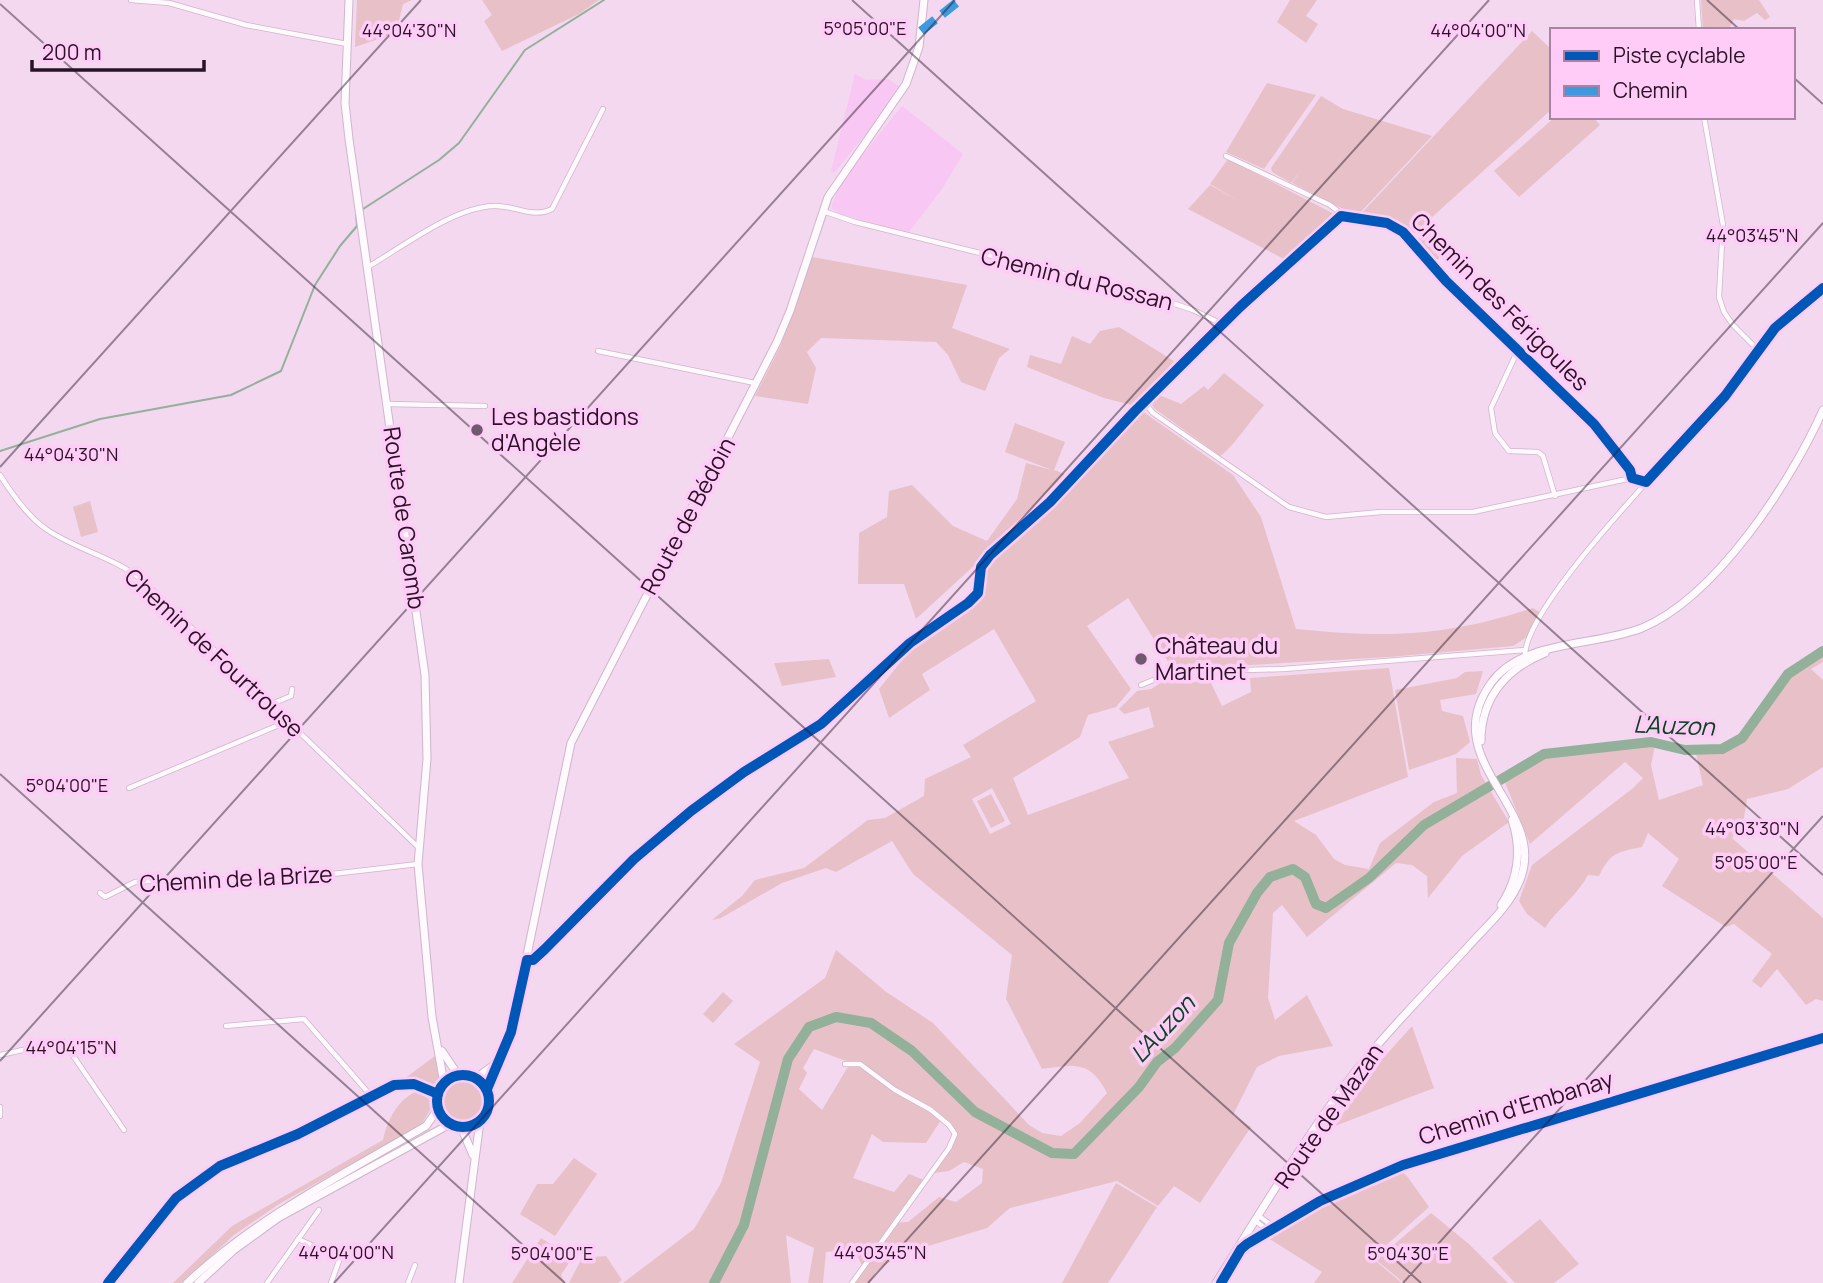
<svg xmlns="http://www.w3.org/2000/svg" width="1823" height="1283" viewBox="0 0 1823 1283" font-family="Manrope,sans-serif">
  <style>
    .built { fill: #f8c7f3 }
    .green { fill: #e7c1c7; fill-rule: evenodd }
    .lines { fill: none; stroke-linecap: round; stroke-linejoin: round }
    .stream { stroke: #92b09a; stroke-width: 2 }
    .river { stroke: #92b09a; stroke-width: 10 }
    .minor-casing { stroke: #ceb6cb; stroke-width: 6 }
    .secondary-casing { stroke: #ceb6cb; stroke-width: 9 }
    .minor { stroke: #fdf9fd; stroke-width: 4.5 }
    .secondary { stroke: #fdf9fd; stroke-width: 7 }
    .quiet { stroke: #3d9ae0; stroke-width: 9; stroke-dasharray: 18 9; stroke-linecap: butt }
    .cycleway-casing { stroke: #ffccf8; stroke-width: 15 }
    .cycleway { stroke: #0057b8; stroke-width: 10 }
    .ticks { fill: none; stroke: #291327; stroke-width: 2; stroke-opacity: 0.45 }
    .poi-dot { fill: #70586d; stroke: #ffccf8; stroke-width: 2.5 }
    .labels { text-anchor: middle; stroke-width: 7; stroke-linejoin: round; paint-order: stroke }
    .street-label { font-size: 23px; fill: #291327; stroke: #ffccf8 }
    .poi-label { font-size: 23px; fill: #291327; stroke: #ffccf8; text-anchor: start }
    .water-label { font-size: 24px; font-style: italic; fill: #04471f; stroke: #ffccf8 }
    .ticks-label { font-size: 18px; text-anchor: middle; fill: #291327; stroke: #ffccf8; stroke-width: 7; stroke-linejoin: round; paint-order: stroke }
  </style>
  <rect width="100%" height="100%" fill="#f3d8f0"/>
  <g class="built">
    <polygon points="855,74 866,80 888,79 900,87 882,114 834,173 831,171"/>
    <polygon points="902,106 963,154 942,189 908,233 840,214 831,208 837,192 862,156"/>
  </g>
  <g class="green">
    <polygon points="357,0 412,0 403,4 396,33 355,47"/>
    <polygon points="482,0 599,0 579,14 502,51 484,21 492,15"/>
    <polygon points="1290,0 1317,0 1306,16 1318,24 1306,43 1277,22"/>
    <polygon points="1701,0 1759,0 1770,17 1765,20 1757,13 1744,21 1734,19 1729,30 1703,30"/>
    <polygon points="1532,31 1552,50 1552,109 1411,236 1386,219 1359,216"/>
    <polygon points="1267,83 1316,95 1264,169 1226,152"/>
    <polygon points="1321,96 1343,109 1432,136 1357,216 1292,183 1301,170 1291,183 1272,172 1271,168"/>
    <polygon points="1555,117 1593,117 1600,125 1519,197 1494,171"/>
    <polygon points="1228,159 1334,214 1333,220 1304,247 1294,248 1286,260 1188,209 1210,185 1239,201 1210,184"/>
    <polygon points="1429,228 1449,250 1437,260 1418,238"/>
    <polygon points="812,257 967,285 952,328 1010,349 999,358 985,391 961,382 948,355 936,342 821,338 807,352 816,368 808,404 755,396 781,345"/>
    <polygon points="1119,327 1174,361 1136,406 1104,398 1027,367 1030,355 1061,364 1072,336 1090,344 1100,331"/>
    <path d="M1224 373 1264 405C1252 418 1232 449 1220 456L1154 408 1150 401 1157 394 1181 404 1204 386 1208 390Z"/>
    <path d="M1142 411 1233 475 1261 517 1296 629C1387 638 1445 637 1533 608L1541 613 1527 637 1513 646 1389 657 1181 669 1172 668 1128 598 1087 626 1131 689 1116 707 1088 715 1080 737 1013 778 1028 815 1129 778 1108 742 1154 727 1149 707 1124 714 1119 709 1137 691 1151 689 1175 674 1183 683 1210 681 1222 706 1251 692 1250 678 1389 668 1408 777 1294 821 1316 835 1334 859 1345 865 1369 869 1380 843 1434 802 1457 793 1456 758 1477 759 1481 775 1509 822 1462 856 1428 898 1427 876 1412 865 1396 863 1307 937 1282 905 1273 913 1268 998 1275 1020 1307 995 1333 1046 1279 1056 1257 1067 1233 1115 1251 1127 1200 1203 1174 1186 1158 1206 1117 1181 1010 1208 987 1228 899 1255 876 1272 870 1283H855L864 1269 854 1250 826 1252 823 1283H808L814 1248 786 1235 791 1283H623L694 1229 721 1183 760 1062 734 1044 825 978 836 950 885 991 933 1023 1029 1125 1042 1133 1061 1136 1080 1123 1107 1093C1090 1060 1075 1065 1042 1069L1006 999 1012 955 913 874 892 841 836 872 826 868 782 883 721 918 712 920 742 896 755 880 804 868 868 820 885 818 924 796 925 779 971 757 963 745 1036 701 994 629 922 674 930 690 889 718 879 689 911 649 982 597 985 573 990 563 1074 484 1134 416ZM992 788 1011 824 990 834 972 799ZM814 1049 846 1061 861 1062 896 1088 933 1108 953 1125 958 1134 933 1173 949 1171 964 1162 983 1169 982 1183 956 1202 939 1197 908 1222 891 1223 924 1180 909 1174 894 1192 853 1178 872 1134 883 1142 926 1143 941 1120 859 1065H849L822 1110 799 1089 807 1073 803 1068Z"/>
    <polygon points="1015,423 1065,442 1054,470 1065,474 991,550 916,619 904,584 858,584 859,533 887,517 889,491 912,485 953,526 987,541 1017,499 1026,463 1052,470 1005,452"/>
    <polygon points="90,501 98,532 81,537 73,507"/>
    <path d="M1823 654V662L1811 669 1823 680V767L1788 789 1747 799 1744 818 1732 838 1823 918V1001L1816 999 1806 1005 1777 969 1761 988 1752 981 1772 954 1734 924 1726 927 1662 886 1679 859 1648 833 1642 847C1617 852 1610 853 1599 876L1588 875C1577 896 1558 908 1545 928L1527 914 1519 901 1532 865 1632 789 1643 778 1625 762 1530 844 1504 780 1545 758 1579 751 1652 744 1655 746 1651 765 1659 800 1703 785 1696 754 1724 752 1743 740 1791 675Z"/>
    <polygon points="829,659 836,677 782,686 774,663"/>
    <polygon points="1483,671 1476,694 1440,700 1442,711 1463,716 1470,742 1456,754 1409,770 1395,690 1457,678 1465,672"/>
    <polygon points="991,794 1005,821 991,828 977,801"/>
    <polygon points="723,992 733,1001 713,1023 703,1014"/>
    <polygon points="1412,1026 1434,1088 1335,1126 1368,1075"/>
    <polygon points="435,1056 440,1076 436,1084 430,1086 404,1079"/>
    <circle cx="463" cy="1101" r="22"/>
    <path d="M418 1091 429 1099 430 1110 421 1125 279 1204 234 1235 182 1283H173L232 1226 383 1140C387 1121 398 1098 418 1091Z"/>
    <polygon points="574,1158 597,1174 555,1236 520,1214 537,1184 553,1184"/>
    <polygon points="1398,1169 1407,1176 1429,1207 1372,1258 1402,1283 1314,1283 1322,1272 1265,1236"/>
    <polygon points="1116,1183 1157,1207 1108,1283 1062,1283"/>
    <polygon points="1431,1213 1470,1245 1508,1283 1404,1283 1376,1260"/>
    <polygon points="1540,1219 1579,1264 1554,1283 1515,1283 1492,1258"/>
    <polygon points="541,1238 572,1258 561,1275 565,1283 512,1283"/>
    <polygon points="606,1256 622,1280 618,1283 569,1283 582,1258"/>
  </g>
  <g class="lines">
    <g class="stream">
      <polyline points="363,209 439,160 459,143 525,50 604,0"/>
      <polyline points="0,451 100,419 231,395 281,371 315,285 340,246 357,226 356,212"/>
    </g>
    <polyline class="river" points="714,1283 744,1225 788,1059 809,1027 836,1017 871,1023 912,1051 975,1112 1052,1153 1074,1154 1139,1087 1157,1062 1175,1048 1218,1000 1229,943 1257,893 1270,877 1293,869 1305,877 1316,904 1326,908 1369,878 1424,825 1544,754 1651,742 1685,750 1722,749 1742,738 1788,674 1823,651"/>
    <defs>
      <g id="minor">
        <polyline points="131,0 169,3 246,25 347,44"/>
        <polyline points="1697,0 1699,30"/>
        <polyline points="1704,117 1723,225 1719,297 1724,312 1733,325 1758,350"/>
        <polyline points="1226,156 1330,205 1343,215 1387,223 1403,232 1446,281 1594,424 1630,470 1632,478"/>
        <polyline points="823,211 855,222 1145,294 1193,310 1222,324"/>
        <path d="M368 267C402 247 454 207 494 206 515 205 532 219 552 209L603 109"/>
        <polyline points="1518,350 1491,408 1495,433 1509,451 1538,452 1543,456 1555,496"/>
        <polyline points="598,351 755,383"/>
        <polyline points="1144,402 1153,413 1289,507 1326,517 1381,512 1473,512 1632,478 1646,482"/>
        <polyline points="388,404 485,406"/>
        <path d="M0 475C12 494 27 516 46 529 76 550 115 557 143 581L418 847"/>
        <path d="M1525 655C1526 602 1684 444 1723 398 1744 374 1759 345 1781 321 1793 309 1809 298 1823 288"/>
        <polyline points="1141,685 1173,672 1284,669 1525,650"/>
        <polyline points="269,705 291,696 292,689"/>
        <polyline points="129,788 286,722"/>
        <polyline points="100,893 105,897 135,882 179,879 281,880 418,864"/>
        <polyline points="527,960 533,960 545,949 634,859 691,811 744,772 821,724 910,643 968,603 978,593 981,567 990,555 1050,502 1135,411 1241,306 1343,215"/>
        <polyline points="226,1026 304,1019 372,1097"/>
        <polyline points="0,1055 63,1041 124,1130"/>
        <polyline points="845,1064 860,1064 895,1090 931,1110 949,1125 955,1134 949,1148 852,1283"/>
        <polyline points="0,1107 0,1116"/>
        <polyline points="1259,1216 1271,1225 1279,1225"/>
        <polyline points="1256,1221 1268,1231"/>
        <polyline points="298,1239 340,1258 331,1283"/>
        <polyline points="1238,1251 1320,1201 1403,1165 1823,1038"/>
        <polyline points="108,1283 176,1198 220,1166 298,1134 394,1085 414,1084 438,1094"/>
        <polyline points="267,1283 319,1210"/>
        <polyline points="408,1283 415,1265"/>
      </g>
      <g id="secondary">
        <polyline points="349,0 345,103 349,139 425,675 427,759 418,864 432,1017 444,1083"/>
        <path d="M1481 741C1481 698 1506 669 1545 653"/>
        <path d="M1501 905C1518 879 1522 850 1512 820"/>
        <polyline points="442,1051 458,1075"/>
        <circle cx="463" cy="1101" r="26"/>
        <polyline points="476,1078 495,1064"/>
        <polyline points="487,1089 511,1032 571,743 777,342 790,311 828,197 906,84 919,47 924,0"/>
        <polyline points="461,1127 473,1155"/>
        <path d="M187 1283C259 1216 342 1175 426 1126L438 1109"/>
        <polyline points="198,1283 234,1250 278,1218 450,1124"/>
        <polyline points="459,1283 480,1121"/>
        <path d="M1216 1283C1260 1213 1305 1137 1355 1072 1389 1029 1429 989 1466 949 1485 927 1509 908 1520 880 1549 808 1435 761 1491 683 1523 639 1594 647 1642 628 1716 597 1791 482 1823 410"/>
      </g>
    </defs>
    <use href="#minor" class="minor-casing"/>
    <use href="#secondary" class="secondary-casing"/>
    <use href="#minor" class="minor"/>
    <use href="#secondary" class="secondary"/>
    <polyline class="quiet" points="921,31 960,0"/>
    <defs>
      <g id="cycleway">
        <circle cx="463" cy="1101" r="26"/>
        <polyline points="487,1089 511,1032 527,960 533,960 545,949 634,859 691,811 744,772 821,724 910,643 968,603 978,593 981,567 990,555 1050,502 1135,411 1241,306 1341,216 1387,223 1403,232 1446,281 1594,424 1630,470 1632,478 1646,482 1725,396 1775,328 1823,288"/>
        <polyline points="108,1283 176,1198 220,1166 298,1134 394,1085 414,1084 438,1094"/>
        <polyline points="1221,1283 1241,1249 1247,1244 1320,1201 1403,1165 1823,1038"/>
      </g>
    </defs>
    <use href="#cycleway" class="cycleway-casing"/>
    <use href="#cycleway" class="cycleway"/>
  </g>
  <path class="ticks" d="M852 0 1823 875M1707 0 1740 30M0 4 1421 1283M1793 77 1823 104M0 467 421 0M0 774 565 1283M0 1061 955 0M334 1283 1489 0M868 1283 1823 223M1403 1283 1823 816"/>
  <g class="poi-dot">
    <circle cx="477" cy="430" r="7"/>
    <circle cx="1141" cy="659" r="7"/>
  </g>
  <g class="labels">
    <g class="street-label">
      <text transform="translate(1077 279) rotate(14)" y="8">Chemin du Rossan</text>
      <text transform="translate(1500 302) rotate(45)" y="8">Chemin des Férigoules</text>
      <text transform="translate(688 516) rotate(-62)" y="8">Route de Bédoin</text>
      <text transform="translate(404 518) rotate(82)" y="8">Route de Caromb</text>
      <text transform="translate(214 653) rotate(43)" y="8">Chemin de Fourtrouse</text>
      <text transform="translate(236 879) rotate(-3)" y="8">Chemin de la Brize</text>
      <text transform="translate(1516 1108) rotate(-17)" y="8">Chemin d'Embanay</text>
      <text transform="translate(1329 1116) rotate(-55)" y="8">Route de Mazan</text>
    </g>
    <g class="poi-label">
      <text x="491" y="425">Les bastidons<tspan x="491" dy="26">d'Angèle</tspan></text>
      <text x="1155" y="654">Château du<tspan x="1155" dy="26">Martinet</tspan></text>
    </g>
    <g class="water-label">
      <text transform="translate(1674 726) rotate(2)" y="8">L'Auzon</text>
      <text transform="translate(1163 1029) rotate(-47)" y="8">L'Auzon</text>
    </g>
  </g>
  <g class="ticks-label">
    <text x="865" y="35">5°05'00"E</text>
    <text x="409" y="37">44°04'30"N</text>
    <text x="1478" y="37">44°04'00"N</text>
    <text x="1752" y="242">44°03'45"N</text>
    <text x="71" y="461">44°04'30"N</text>
    <text x="67" y="792">5°04'00"E</text>
    <text x="1752" y="835">44°03'30"N</text>
    <text x="1756" y="869">5°05'00"E</text>
    <text x="71" y="1054">44°04'15"N</text>
    <text x="346" y="1259">44°04'00"N</text>
    <text x="880" y="1259">44°03'45"N</text>
    <text x="552" y="1260">5°04'00"E</text>
    <text x="1408" y="1260">5°04'30"E</text>
  </g>
  <rect x="1550" y="28" width="245" height="91" fill="#ffccf8" stroke="#a982a4" stroke-width="2"/>
  <rect x="1564" y="51" width="35" height="10" fill="#0057b8" stroke="#a982a4" stroke-width="2"/>
  <text x="1613" y="63" font-size="21" fill="#291327">Piste cyclable</text>
  <rect x="1564" y="86" width="35" height="10" fill="#3d9ae0" stroke="#a982a4" stroke-width="2"/>
  <text x="1613" y="98" font-size="21" fill="#291327">Chemin</text>
  <path d="M32 60v10h172v-10" fill="none" stroke="#291327" stroke-width="3.5"/>
  <text x="42" y="60" font-size="21" fill="#291327" stroke="#ffccf8" stroke-width="5" paint-order="stroke">200 m</text>
</svg>
